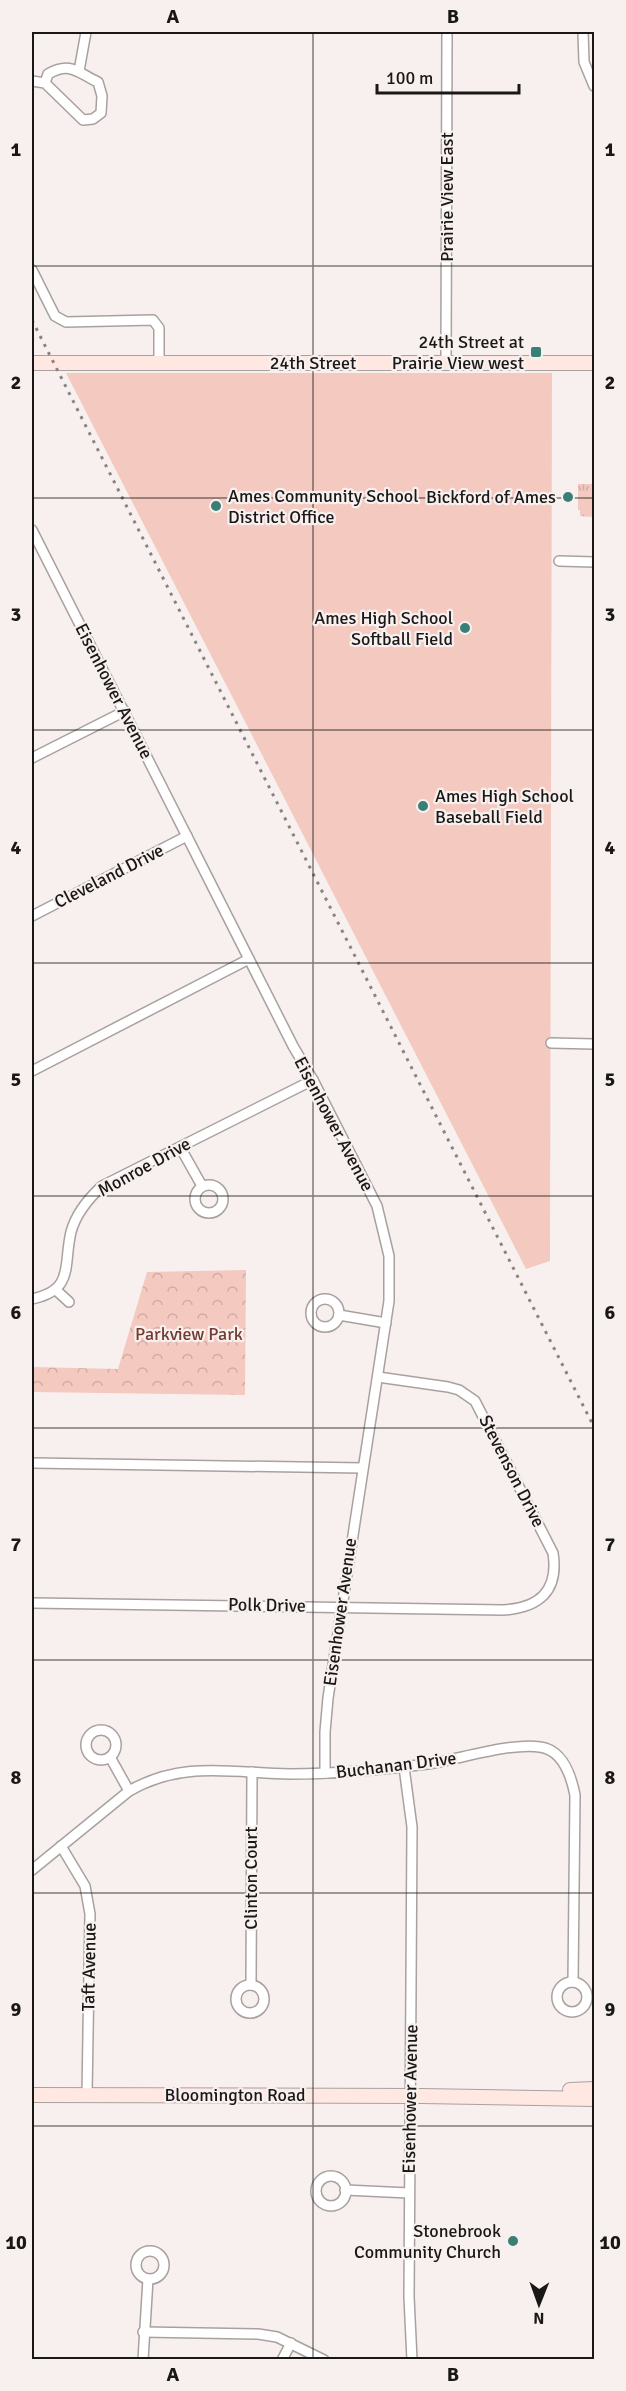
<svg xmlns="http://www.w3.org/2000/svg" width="626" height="2391" viewBox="0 0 626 2391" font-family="Signika,sans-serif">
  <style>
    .grass { fill: url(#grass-tufts) }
    .park { fill: url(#park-crowns) }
    .pitch { fill: #f3c9c0 }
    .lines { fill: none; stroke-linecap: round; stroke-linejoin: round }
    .street-casing { stroke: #a8a1a0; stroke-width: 12 }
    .secondary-casing { stroke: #a8a1a0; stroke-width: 16 }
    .street { stroke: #fff; stroke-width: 9 }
    .secondary { stroke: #ffe7e2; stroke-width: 14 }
    .rail { stroke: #898483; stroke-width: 3; stroke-dasharray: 3 6; stroke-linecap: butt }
    .grid { fill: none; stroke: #1a1817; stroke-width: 1.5; stroke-opacity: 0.55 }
    .poi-dot { fill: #3a7f75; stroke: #f8f0ef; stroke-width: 2 }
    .labels { text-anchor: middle; stroke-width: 4.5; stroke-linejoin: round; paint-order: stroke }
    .street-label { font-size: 18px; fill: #1a1817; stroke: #f8f0ef }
    .poi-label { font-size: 18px; fill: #1a1817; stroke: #f8f0ef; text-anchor: end }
    .park-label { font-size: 18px; fill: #723b30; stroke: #f8f0ef }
    .neatline { fill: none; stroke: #1a1817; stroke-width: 2 }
    .grid-label { font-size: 20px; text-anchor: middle; font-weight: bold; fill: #1a1817 }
  </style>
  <defs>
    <pattern id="grass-tufts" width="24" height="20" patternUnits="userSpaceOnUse" patternTransform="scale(1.5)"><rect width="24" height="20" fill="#f3c9c0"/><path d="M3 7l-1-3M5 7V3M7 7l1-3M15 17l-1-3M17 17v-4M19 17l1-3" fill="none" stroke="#d0aca4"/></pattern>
    <pattern id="park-crowns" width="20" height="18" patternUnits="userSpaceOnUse" patternTransform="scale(1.5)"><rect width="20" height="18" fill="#f3c9c0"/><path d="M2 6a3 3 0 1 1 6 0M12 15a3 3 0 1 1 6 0" fill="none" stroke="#d0aca4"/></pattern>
  </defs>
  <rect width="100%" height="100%" fill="#f8f0ef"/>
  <polygon class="grass" points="578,484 594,484 594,517 580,516 580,510 578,510"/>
  <polygon class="park" points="246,1270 245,1395 32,1392 32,1367 118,1369 147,1272"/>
  <polygon class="pitch" points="66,373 552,373 550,1261 526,1269"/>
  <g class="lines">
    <defs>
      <g id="street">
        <polyline points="583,32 584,62 594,86"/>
        <polyline points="79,71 86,32"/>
        <path d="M32 81 45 83 48 74C71 61 78 73 98 82L102 96 101 113 93 119 83 120 45 83"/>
        <polyline points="32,270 55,316 66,322 153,320 159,328 159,363"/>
        <polyline points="446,364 447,32"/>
        <polyline points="32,530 293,1046 313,1080 377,1206 389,1256 389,1301 328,1698 325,1732 325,1773"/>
        <polyline points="559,561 594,562"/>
        <polyline points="32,758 125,711"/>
        <polyline points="32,916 187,836"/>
        <polyline points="551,1043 594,1044"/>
        <polyline points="32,1071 249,959"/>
        <polyline points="180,1147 202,1186"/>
        <circle cx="209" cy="1199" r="14"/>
        <polyline points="56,1290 69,1302"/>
        <circle cx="325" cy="1313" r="14"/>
        <path d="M32 1299C75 1290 63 1265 71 1232 76 1213 88 1199 102 1186L313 1080"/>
        <polyline points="339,1315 386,1323"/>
        <polyline points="32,1463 362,1468"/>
        <path d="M32 1603 503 1610C539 1608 559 1591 553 1553L475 1401 459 1390 448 1387 378 1377"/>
        <circle cx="101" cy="1745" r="15"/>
        <polyline points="110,1757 129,1791"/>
        <polyline points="404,1767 412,1827 409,2297 412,2360"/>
        <polyline points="61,1846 85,1886 90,1914 87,2094"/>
        <path d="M32 1870 129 1791C183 1760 232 1773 290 1774 336 1774 381 1770 427 1764 456 1760 512 1742 540 1747 563 1750 571 1775 575 1795L573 1982"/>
        <circle cx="572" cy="1997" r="15"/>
        <circle cx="250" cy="1999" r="14"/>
        <polyline points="251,1985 252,1772"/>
        <circle cx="331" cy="2191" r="15"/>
        <polyline points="345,2190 409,2193"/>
        <circle cx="150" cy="2265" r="14"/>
        <polyline points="143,2332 258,2334 277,2337 324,2360"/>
        <polyline points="143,2360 148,2279"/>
        <polyline points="282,2360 291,2343"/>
      </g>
      <g id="secondary">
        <polyline points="32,363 594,363"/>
        <polyline points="570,2090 594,2089"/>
        <polyline points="32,2095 421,2096 594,2099"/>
      </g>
    </defs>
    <use href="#street" class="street-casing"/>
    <use href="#secondary" class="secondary-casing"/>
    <use href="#street" class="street"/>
    <use href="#secondary" class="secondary"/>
    <polyline class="rail" points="32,320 594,1427"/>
  </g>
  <path class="grid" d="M313 32V2360M32 266H594M32 498H594M32 730H594M32 963H594M32 1196H594M32 1428H594M32 1660H594M32 1893H594M32 2126H594"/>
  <g class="poi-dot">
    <rect x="530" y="346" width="12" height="12" rx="3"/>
    <circle cx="568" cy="497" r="6"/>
    <circle cx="216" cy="506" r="6"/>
    <circle cx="465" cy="628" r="6"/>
    <circle cx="423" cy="806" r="6"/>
    <circle cx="513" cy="2241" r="6"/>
  </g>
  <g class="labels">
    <g class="street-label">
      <text transform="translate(447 197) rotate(-90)" y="6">Prairie View East</text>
      <text x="313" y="369">24th Street</text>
      <text transform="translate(114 691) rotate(63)" y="6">Eisenhower Avenue</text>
      <text transform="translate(109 876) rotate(-27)" y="6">Cleveland Drive</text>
      <text transform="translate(334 1124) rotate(62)" y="6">Eisenhower Avenue</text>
      <text transform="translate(144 1167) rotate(-29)" y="6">Monroe Drive</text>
      <text transform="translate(512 1471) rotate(63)" y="6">Stevenson Drive</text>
      <text transform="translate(267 1605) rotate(1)" y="6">Polk Drive</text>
      <text transform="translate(340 1612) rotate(-82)" y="6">Eisenhower Avenue</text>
      <text transform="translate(396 1765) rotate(-7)" y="6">Buchanan Drive</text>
      <text transform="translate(251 1878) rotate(-90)" y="6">Clinton Court</text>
      <text transform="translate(89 1967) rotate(-89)" y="6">Taft Avenue</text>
      <text x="235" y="2101">Bloomington Road</text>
      <text transform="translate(410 2099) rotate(-89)" y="6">Eisenhower Avenue</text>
    </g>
    <g class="poi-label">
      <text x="524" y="348">24th Street at<tspan x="524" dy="21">Prairie View west</tspan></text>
      <text x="228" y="502" text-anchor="start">Ames Community School<tspan x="228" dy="21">District Office</tspan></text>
      <text x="556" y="503">Bickford of Ames</text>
      <text x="453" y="624">Ames High School<tspan x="453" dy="21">Softball Field</tspan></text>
      <text x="435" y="802" text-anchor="start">Ames High School<tspan x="435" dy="21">Baseball Field</tspan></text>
      <text x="501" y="2237">Stonebrook<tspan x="501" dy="21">Community Church</tspan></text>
    </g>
    <g class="park-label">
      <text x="189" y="1340">Parkview Park</text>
    </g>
  </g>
  <rect width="626" height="2391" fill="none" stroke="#f8f0ef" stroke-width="66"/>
  <g transform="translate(539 2304) rotate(181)" stroke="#f8f0ef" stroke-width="4.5" paint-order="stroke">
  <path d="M0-4.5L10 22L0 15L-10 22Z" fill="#1a1817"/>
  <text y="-9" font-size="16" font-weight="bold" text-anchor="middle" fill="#1a1817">N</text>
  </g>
  <path d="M377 84v9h142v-9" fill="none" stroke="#1a1817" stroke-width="3"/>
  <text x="386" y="84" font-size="18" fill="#1a1817" stroke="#f8f0ef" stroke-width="4.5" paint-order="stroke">100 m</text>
  <rect x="33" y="33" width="560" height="2325" class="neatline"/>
  <g class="grid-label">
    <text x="173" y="23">A</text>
    <text x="453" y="23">B</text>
    <text x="16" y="156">1</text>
    <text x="610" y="156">1</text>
    <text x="16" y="389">2</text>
    <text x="610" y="389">2</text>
    <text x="16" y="621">3</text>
    <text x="610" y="621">3</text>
    <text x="16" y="854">4</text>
    <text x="610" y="854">4</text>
    <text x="16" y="1086">5</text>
    <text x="610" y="1086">5</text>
    <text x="16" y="1319">6</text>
    <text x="610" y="1319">6</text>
    <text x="16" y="1551">7</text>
    <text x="610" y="1551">7</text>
    <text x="16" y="1784">8</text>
    <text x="610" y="1784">8</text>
    <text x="16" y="2016">9</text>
    <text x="610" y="2016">9</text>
    <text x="16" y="2249">10</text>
    <text x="610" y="2249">10</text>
    <text x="173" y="2381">A</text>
    <text x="453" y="2381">B</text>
  </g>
</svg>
